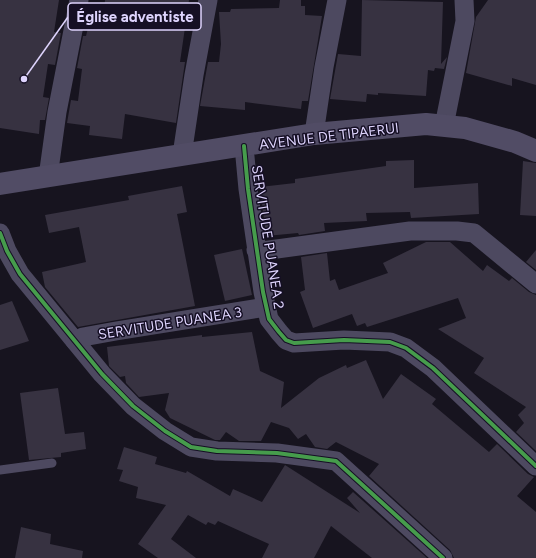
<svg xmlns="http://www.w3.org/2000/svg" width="536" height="558" viewBox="0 0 536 558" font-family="Figtree,sans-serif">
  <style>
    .building { fill: #373241 }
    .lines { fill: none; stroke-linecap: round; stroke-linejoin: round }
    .lane { stroke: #4d4960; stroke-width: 9 }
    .street { stroke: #4d4960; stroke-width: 19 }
    .secondary { stroke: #514c65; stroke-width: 22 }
    .cycleway-casing { stroke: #150f24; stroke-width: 6 }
    .cycleway { stroke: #469c4c; stroke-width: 4 }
    .labels { text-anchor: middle; stroke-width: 3; stroke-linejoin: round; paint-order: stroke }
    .street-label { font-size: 14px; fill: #ded4fd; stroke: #150f24 }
    .leader { fill: none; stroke: #ded4fd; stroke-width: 1.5 }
    .callout-dot { fill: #ded4fd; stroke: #150f24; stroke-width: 1.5 }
    .callout { fill: #150f24; stroke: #ded4fd; stroke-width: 1.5 }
    .callout-label { font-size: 15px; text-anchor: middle; font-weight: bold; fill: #ded4fd }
  </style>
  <rect width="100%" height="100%" fill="#17141f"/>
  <g class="building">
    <polygon points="0,0 59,0 54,32 61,33 55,65 48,64 43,97 49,98 45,120 40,120 39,134 0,128"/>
    <polygon points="105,0 189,0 180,62 185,62 176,123 125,114 122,139 89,135 90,126 67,123 71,100 78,101 82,69 77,68 83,36 86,36 88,28 102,30"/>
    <polygon points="280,0 301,0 301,6 305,6 305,15 322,16 308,101 302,101 301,109 245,102 245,110 200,106 208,62 219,62 221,44 219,12 230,12 231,9 279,8"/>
    <polygon points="362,0 443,2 441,64 447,57 444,69 435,68 434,71 428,70 426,96 378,93 378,95 367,94 366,102 330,99 338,54 361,56"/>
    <polygon points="488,0 536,0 536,85 512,78 512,86 466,73 476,17"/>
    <polygon points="414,160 414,188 478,183 479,214 411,218 410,212 366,213 367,221 324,223 325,231 299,235 298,233 266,236 260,187 295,183 295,179 386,166 386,161"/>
    <polygon points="523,161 536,163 536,216 520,215"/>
    <polygon points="182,186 187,212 177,214 195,306 78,327 45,287 42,272 86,262 79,227 49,233 45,215 129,200 128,196"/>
    <polygon points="426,242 450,242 483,271 487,265 509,281 512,278 529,292 536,295 536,451 516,432 524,423 518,415 526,407 474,373 484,358 438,329 466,318 458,298 367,327 365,323 357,326 352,314 313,328 300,292 305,290 301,257 327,253 330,281 335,279 339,290 388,273 383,263"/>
    <polygon points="242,249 252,295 225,301 214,255"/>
    <polygon points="536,250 536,270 526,262"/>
    <polygon points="12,301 29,341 0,350 0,305"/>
    <polygon points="252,332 260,371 284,382 281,408 319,378 346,365 347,368 366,360 383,399 401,374 436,399 432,404 489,452 497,444 528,474 534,477 517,496 536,512 536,558 454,558 450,550 369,476 379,464 336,442 327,449 315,447 306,434 298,439 289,428 271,422 261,441 239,441 226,432 220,440 215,440 170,418 165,410 169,393 139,397 126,383 125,376 120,377 109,366 107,347 202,335 202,337"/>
    <polygon points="58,388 65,434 84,432 86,449 61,453 61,457 29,460 20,393"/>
    <polygon points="124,447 157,457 155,464 186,473 187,471 230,496 233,489 262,502 285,465 360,513 347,498 353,492 427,558 372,558 331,526 314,558 262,558 269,544 218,521 215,525 208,522 206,525 188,515 171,539 196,558 158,558 138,544 166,505 136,498 138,487 119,481 123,470 117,469"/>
    <polygon points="21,527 51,534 50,544 83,551 82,558 15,558"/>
  </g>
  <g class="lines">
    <polyline class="lane" points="0,470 52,463"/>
    <g class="street">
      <polyline points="444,126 465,21 464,0"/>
      <polyline points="314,134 324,67 337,0"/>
      <polyline points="244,146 248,189 263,292 269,319 279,332 286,340 294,343 344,340 390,342 406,348 433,368 536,466"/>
      <polyline points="182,155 194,75 208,0"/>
      <polyline points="48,177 57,112 79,0"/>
      <polyline points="0,233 7,251 20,274 102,374 133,406 165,431 191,447 217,451 277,453 336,461 443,558"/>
      <polyline points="256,250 262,251 410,231 457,231 474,233 536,284"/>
      <polyline points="75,341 83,337 116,331 266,307"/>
    </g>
    <polyline class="secondary" points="0,184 314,134 426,124 465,128 515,142 536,151"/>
    <defs>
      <g id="cycleway">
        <polyline points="244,146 248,189 263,292 269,319 279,332 286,340 294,343 344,340 390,342 406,348 433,368 536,466"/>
        <polyline points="0,233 7,251 20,274 102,374 133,406 165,431 191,447 217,451 277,453 336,461 443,558"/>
      </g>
    </defs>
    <use href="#cycleway" class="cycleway-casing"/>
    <use href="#cycleway" class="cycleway"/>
  </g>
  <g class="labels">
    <g class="street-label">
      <text transform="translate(329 136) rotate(-7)" y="5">AVENUE DE TIPAERUI</text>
      <text transform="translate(268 237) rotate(81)" y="5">SERVITUDE PUANEA 2</text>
      <text transform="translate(170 323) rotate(-9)" y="5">SERVITUDE PUANEA 3</text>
    </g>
  </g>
  <path class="leader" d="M24 79L68 17"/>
  <circle class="callout-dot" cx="24" cy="79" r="4"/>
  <rect class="callout" x="68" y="3" width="133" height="27" rx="4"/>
  <g class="callout-label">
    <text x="135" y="22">Église adventiste</text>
  </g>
</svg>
